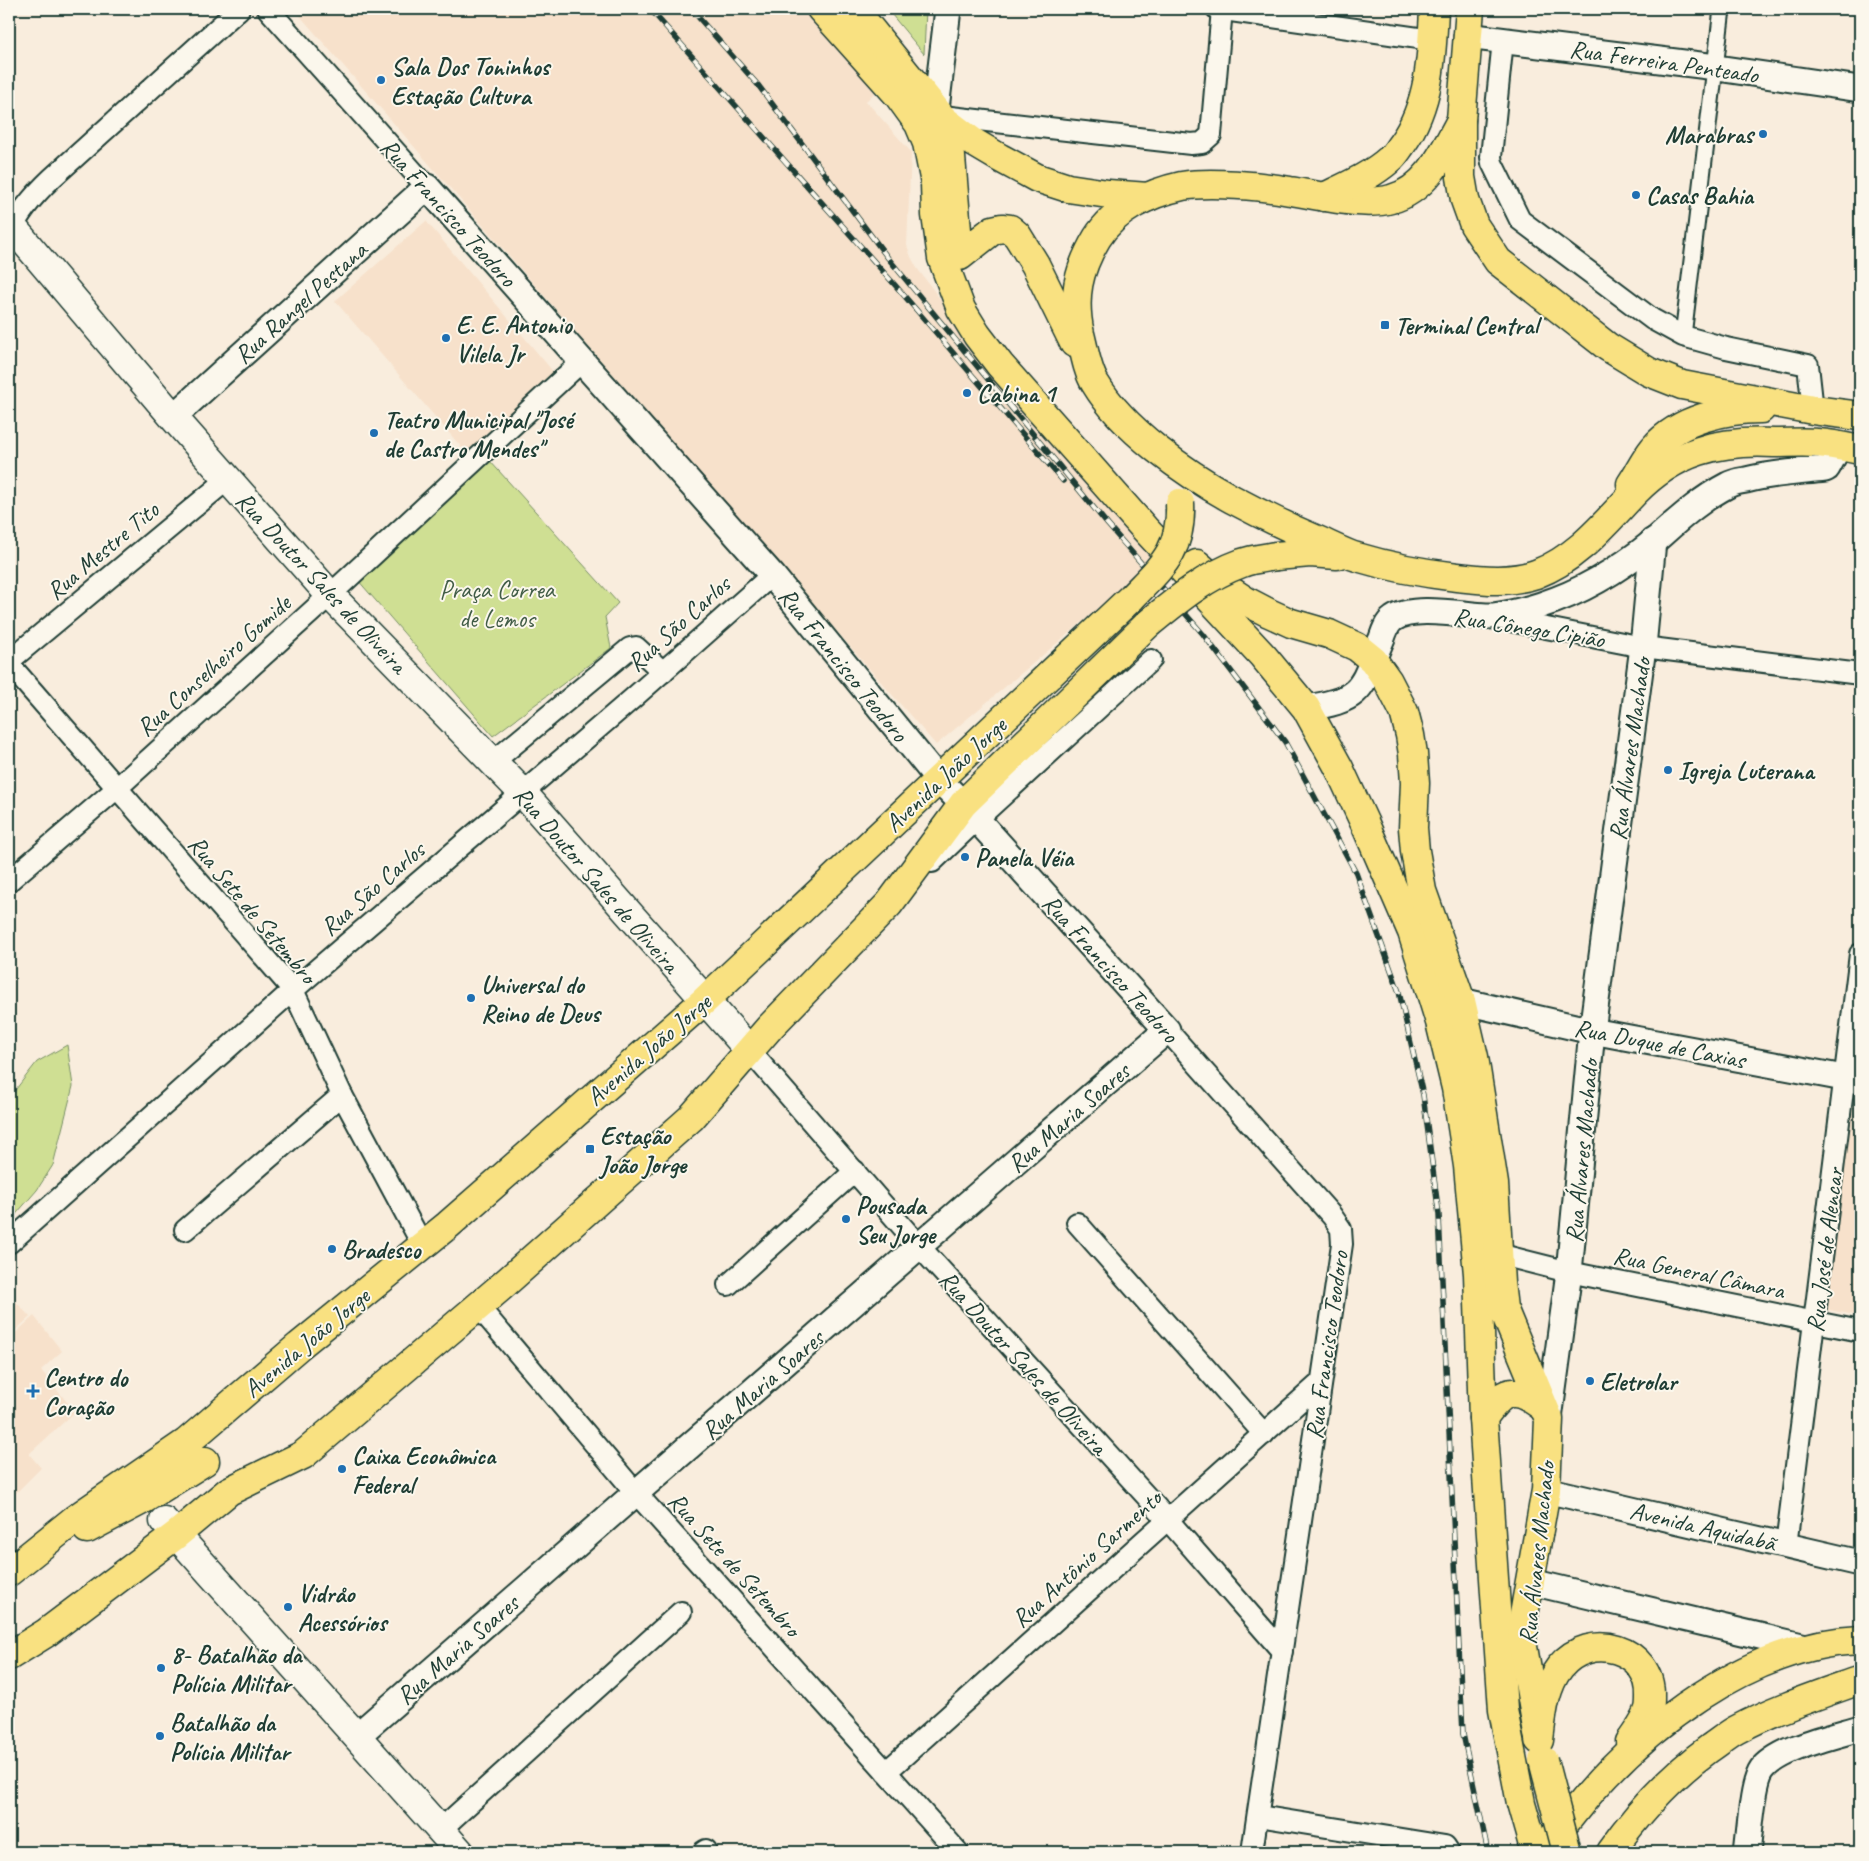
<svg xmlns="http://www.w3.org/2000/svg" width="1869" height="1861" viewBox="0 0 1869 1861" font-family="Caveat,sans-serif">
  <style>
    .built { fill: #f7e1cb }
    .green { fill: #cfdf93; stroke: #778e64 }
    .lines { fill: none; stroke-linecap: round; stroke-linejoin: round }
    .pedestrian-casing { stroke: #1f3d34; stroke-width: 19 }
    .minor-casing { stroke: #1f3d34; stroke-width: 24 }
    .tertiary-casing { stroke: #1f3d34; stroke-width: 29 }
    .secondary-casing { stroke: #1f3d34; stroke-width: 31 }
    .primary-casing { stroke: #1f3d34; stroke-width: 31 }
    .trunk-casing { stroke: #1f3d34; stroke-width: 31 }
    .pedestrian { stroke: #fbf7ec; stroke-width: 15 }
    .minor { stroke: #fbf7ec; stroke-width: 20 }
    .tertiary { stroke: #fbf7ec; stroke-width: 25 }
    .secondary { stroke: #fbf7ec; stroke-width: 28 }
    .primary { stroke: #f9e181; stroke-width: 28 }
    .trunk { stroke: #f9e181; stroke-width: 28 }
    .rail-casing { stroke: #1f3d34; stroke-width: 5.5 }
    .rail { stroke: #fbf7ec; stroke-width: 4; stroke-dasharray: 11; stroke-linecap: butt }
    .primary-bridge-casing { stroke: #1f3d34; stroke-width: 31; stroke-linecap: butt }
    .primary-bridge { stroke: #f9e181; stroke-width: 28 }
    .poi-dot { fill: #1f6fb2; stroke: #fbf7ec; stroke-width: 2 }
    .labels { text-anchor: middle; stroke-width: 4; stroke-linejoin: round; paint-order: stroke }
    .street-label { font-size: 25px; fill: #1f3d34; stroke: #fbf7ec }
    .poi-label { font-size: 25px; font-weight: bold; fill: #1f3d34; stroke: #fbf7ec; text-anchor: start }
    .park-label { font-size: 25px; fill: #425d47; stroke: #fbf7ec }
  </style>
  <rect width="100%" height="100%" fill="#f9eddd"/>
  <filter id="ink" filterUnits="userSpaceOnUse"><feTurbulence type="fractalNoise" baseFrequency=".02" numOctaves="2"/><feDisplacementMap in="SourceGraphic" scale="10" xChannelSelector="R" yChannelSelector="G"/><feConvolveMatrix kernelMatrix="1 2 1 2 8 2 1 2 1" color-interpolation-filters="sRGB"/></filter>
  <g filter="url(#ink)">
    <g class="built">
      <polygon points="294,9 812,9 881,87 866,101 911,152 907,245 911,257 917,268 969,338 1157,559 936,745"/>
      <polygon points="426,221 556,375 469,456 335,301"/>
      <polygon points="1850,1083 1860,1085 1860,1316 1819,1308"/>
      <polygon points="9,1294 30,1317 9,1336"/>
      <polygon points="34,1316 62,1351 41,1370 75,1412 29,1454 41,1468 9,1500 9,1339"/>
    </g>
    <g class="green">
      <polygon points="887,9 926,9 924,54"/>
      <polygon points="489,460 618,603 605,617 611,648 493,736 357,579"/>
      <polygon points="67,1045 73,1086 53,1165 37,1190 17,1213 9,1225 9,1098 37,1062"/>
    </g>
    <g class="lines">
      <defs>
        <polyline id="pedestrian" points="1683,336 1722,9"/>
        <g id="minor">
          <polyline points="268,9 427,187"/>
          <polyline points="1217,9 1432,40"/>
          <polyline points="1503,40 1491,157 1492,163 1520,220 1652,319 1683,336 1726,348 1808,365 1813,410"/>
          <polyline points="942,116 1191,144 1202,143 1211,135 1222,9"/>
          <path d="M9 235C18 214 35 194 52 178L239 9"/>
          <polyline points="1495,618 1643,647 1860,674"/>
          <polyline points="9,661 228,479"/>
          <polyline points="9,664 293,990 342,1095 423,1246"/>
          <polyline points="493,762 630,648 636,647 663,672"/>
          <polyline points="932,862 976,820 1151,660"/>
          <polyline points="9,881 116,789 330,595 582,361"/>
          <polyline points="1167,1030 1332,1216 1341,1229 1342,1244 1252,1852"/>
          <polyline points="750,1051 920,1247 1168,1520 1282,1651"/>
          <polyline points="1077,1223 1264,1434"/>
          <polyline points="185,1230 342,1095"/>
          <polyline points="9,1243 293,990 632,699 772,575"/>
          <polyline points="1498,1254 1569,1272 1860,1331"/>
          <polyline points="728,1285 855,1171"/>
          <polyline points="478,1306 636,1493 958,1852"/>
          <polyline points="1786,1546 1860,954"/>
          <polyline points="886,1772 1320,1383"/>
          <polyline points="1258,1816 1445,1846 1449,1852"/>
          <polyline points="440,1830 681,1612"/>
          <polyline points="703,1852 706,1850"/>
        </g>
        <g id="tertiary">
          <polyline points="1467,36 1716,67 1717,68 1860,89"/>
          <polyline points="936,109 948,9"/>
          <polyline points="173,417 427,187 772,575 939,780 963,804 1167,1030 357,1736"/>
          <path d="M1306 708C1364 700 1361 688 1382 638 1384 632 1387 623 1393 619 1413 605 1462 615 1486 616 1498 617 1529 609 1541 605 1582 592 1620 569 1653 542 1677 521 1699 500 1728 485 1733 482 1740 481 1746 480 1772 473 1798 472 1825 469L1827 468 1839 446"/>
          <polyline points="1461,1001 1592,1031 1860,1081"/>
          <polyline points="1549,1419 1569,1272 1592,1031 1643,647 1653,541"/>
          <polyline points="1546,1490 1860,1563"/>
          <polyline points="1531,1582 1806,1647"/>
          <path d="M1747 1852C1750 1833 1752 1784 1762 1770 1778 1748 1834 1736 1860 1728"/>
        </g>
        <g id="secondary">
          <polyline points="9,223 173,417 330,595 522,792 750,1051"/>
          <polyline points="164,1521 460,1852"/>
        </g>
        <g id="primary">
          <polyline points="821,9 898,95 919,124 927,143 935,183 936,215 942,258 961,309 977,335 1000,365 1145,529 1263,656 1306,708 1339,768 1365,824 1412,932 1440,1022 1456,1088 1468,1166 1478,1274 1483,1418 1503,1710 1521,1803 1535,1852"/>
          <polyline points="854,9 944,120 973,142 1000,158 1037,178 1068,188 1108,194 1148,197"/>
          <polyline points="1470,9 1461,120 1461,177 1465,200 1474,225 1498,261 1608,347 1649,372 1682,385 1813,410 1860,416"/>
          <polyline points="944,120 950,145 959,255"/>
          <path d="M1461 120C1445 150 1427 190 1391 199 1364 207 1318 195 1290 191 1262 186 1209 181 1182 186 1150 193 1115 209 1097 238 1078 270 1072 297 1080 334 1084 349 1087 370 1095 383 1123 430 1185 473 1232 499 1262 515 1293 530 1324 543 1335 548 1346 554 1357 557 1390 567 1423 573 1457 577 1483 580 1510 583 1536 574 1578 558 1605 523 1635 492 1675 451 1719 440 1774 443 1788 443 1803 442 1817 443 1832 444 1846 447 1860 450"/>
          <path d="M1324 197C1347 186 1371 176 1390 159 1395 155 1398 149 1402 144 1430 105 1432 56 1434 9"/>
          <polyline points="960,256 993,230 1002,228 1010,229 1017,235 1035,264 1074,343"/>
          <path d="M1631 484C1639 472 1645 459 1654 448 1679 419 1725 409 1761 409"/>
          <polyline points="1276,556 1310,553 1337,555"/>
          <polyline points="1197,564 1220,584 1246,601 1269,613 1291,623 1329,634 1357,647 1373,660 1388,681 1404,712 1410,735 1413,754 1415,783 1413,828 1415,851 1422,891 1461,1001 1474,1057 1494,1184 1500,1283 1503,1308 1549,1419 1546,1490 1524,1615 1522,1641 1538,1734"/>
          <path d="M1483 1418C1504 1389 1513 1385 1543 1407"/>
          <polyline points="87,1529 144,1499 205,1461"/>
          <polyline points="9,1572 75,1519 187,1442 299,1346 448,1225 704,1001 1132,597"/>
          <polyline points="9,1656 46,1633 176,1535 229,1491 303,1455 501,1287 691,1118 770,1027 889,904 963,804 1148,624"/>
        </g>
        <g id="trunk">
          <path d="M1539 1740C1542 1716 1544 1687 1560 1667 1590 1630 1652 1648 1650 1697 1650 1701 1650 1705 1649 1709 1646 1720 1637 1732 1630 1742"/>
          <path d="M1543 1852C1551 1838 1563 1826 1573 1813 1639 1729 1750 1644 1860 1640"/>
          <path d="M1610 1852C1639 1811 1670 1777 1710 1748 1719 1742 1727 1735 1736 1730 1775 1709 1818 1695 1860 1680"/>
        </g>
      </defs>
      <use href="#pedestrian" class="pedestrian-casing"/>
      <use href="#minor" class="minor-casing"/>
      <use href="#tertiary" class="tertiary-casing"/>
      <use href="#secondary" class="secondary-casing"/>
      <use href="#primary" class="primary-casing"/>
      <use href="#trunk" class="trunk-casing"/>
      <use href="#pedestrian" class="pedestrian"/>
      <use href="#minor" class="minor"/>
      <use href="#tertiary" class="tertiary"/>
      <use href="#secondary" class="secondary"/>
      <use href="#primary" class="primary"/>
      <use href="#trunk" class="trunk"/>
      <defs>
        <g id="rail">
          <polyline points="650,9 895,285 1063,481"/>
          <polyline points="691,9 758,85 888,258 1108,525 1203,634 1285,742 1356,873 1399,992 1423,1095 1439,1215 1463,1734 1488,1852"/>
        </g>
      </defs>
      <use href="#rail" class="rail-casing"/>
      <use href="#rail" class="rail"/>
      <defs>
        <g id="primary-bridge">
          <path d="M1132 597C1163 565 1182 550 1180 503"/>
          <path d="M1148 624C1177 600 1206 576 1242 563 1252 559 1265 558 1276 556"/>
          <polyline points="1543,1760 1567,1852"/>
        </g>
      </defs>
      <use href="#primary-bridge" class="primary-bridge-casing"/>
      <use href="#primary-bridge" class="primary-bridge"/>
    </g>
  </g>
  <g class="poi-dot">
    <circle cx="381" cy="80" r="5"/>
    <circle cx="1763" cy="134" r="5"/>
    <circle cx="1636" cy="195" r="5"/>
    <rect x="1380" y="320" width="10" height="10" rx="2.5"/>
    <circle cx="446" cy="338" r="5"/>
    <circle cx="967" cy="393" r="5"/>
    <circle cx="374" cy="433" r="5"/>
    <circle cx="1668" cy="770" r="5"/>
    <circle cx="965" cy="857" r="5"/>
    <circle cx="471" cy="998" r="5"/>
    <rect x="585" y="1144" width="10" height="10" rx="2.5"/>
    <circle cx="846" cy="1219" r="5"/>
    <circle cx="332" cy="1249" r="5"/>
    <circle cx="1590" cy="1381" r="5"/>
    <path d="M30.5 1383.5h5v5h5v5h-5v5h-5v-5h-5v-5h5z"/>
    <circle cx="342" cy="1469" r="5"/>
    <circle cx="288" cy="1607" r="5"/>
    <circle cx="161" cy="1668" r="5"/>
    <circle cx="160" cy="1736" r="5"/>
  </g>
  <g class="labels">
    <g class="street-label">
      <text transform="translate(1664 61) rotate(8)" y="9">Rua Ferreira Penteado</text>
      <text transform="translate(449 212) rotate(48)" y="9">Rua Francisco Teodoro</text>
      <text transform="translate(300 302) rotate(-42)" y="9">Rua Rangel Pestana</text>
      <text transform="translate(102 550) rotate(-40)" y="9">Rua Mestre Tito</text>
      <text transform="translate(322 582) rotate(47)" y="9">Rua Doutor Sales de Oliveira</text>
      <text transform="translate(678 623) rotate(-42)" y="9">Rua São Carlos</text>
      <text transform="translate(1529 627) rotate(9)" y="9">Rua Cônego Cipião</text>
      <text transform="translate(844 664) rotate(51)" y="9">Rua Francisco Teodoro</text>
      <text transform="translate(213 665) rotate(-42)" y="9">Rua Conselheiro Gomide</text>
      <text transform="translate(1629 749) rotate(-82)" y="9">Rua Álvares Machado</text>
      <text transform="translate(945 774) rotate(-43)" y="9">Avenida João Jorge</text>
      <text transform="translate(597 879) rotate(49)" y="9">Rua Doutor Sales de Oliveira</text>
      <text transform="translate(372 888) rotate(-41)" y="9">Rua São Carlos</text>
      <text transform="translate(253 909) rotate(50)" y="9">Rua Sete de Setembro</text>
      <text transform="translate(1111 968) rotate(48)" y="9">Rua Francisco Teodoro</text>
      <text transform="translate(1660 1043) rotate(11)" y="9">Rua Duque de Caxias</text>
      <text transform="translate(648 1049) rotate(-41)" y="9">Avenida João Jorge</text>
      <text transform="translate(1068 1117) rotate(-41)" y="9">Rua Maria Soares</text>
      <text transform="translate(1581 1151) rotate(-85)" y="9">Rua Álvares Machado</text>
      <text transform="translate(1824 1250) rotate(-83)" y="9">Rua José de Alencar</text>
      <text transform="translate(1699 1272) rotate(12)" y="9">Rua General Câmara</text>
      <text transform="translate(306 1342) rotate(-40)" y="9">Avenida João Jorge</text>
      <text transform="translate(1326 1345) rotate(-82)" y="9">Rua Francisco Teodoro</text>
      <text transform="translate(1024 1362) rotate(48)" y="9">Rua Doutor Sales de Oliveira</text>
      <text transform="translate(762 1384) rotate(-41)" y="9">Rua Maria Soares</text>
      <text transform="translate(1703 1526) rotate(13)" y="9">Avenida Aquidabã</text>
      <text transform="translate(1536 1553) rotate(-84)" y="9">Rua Álvares Machado</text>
      <text transform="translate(1086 1558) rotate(-42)" y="9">Rua Antônio Sarmento</text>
      <text transform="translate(735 1564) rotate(48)" y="9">Rua Sete de Setembro</text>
      <text transform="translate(457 1649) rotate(-41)" y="9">Rua Maria Soares</text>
    </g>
    <g class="poi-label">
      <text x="391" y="75">Sala Dos Toninhos<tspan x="391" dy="29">Estação Cultura</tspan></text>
      <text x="1753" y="143" text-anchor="end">Marabras</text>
      <text x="1646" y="204">Casas Bahia</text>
      <text x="456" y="333">E. E. Antonio<tspan x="456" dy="29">Vilela Jr</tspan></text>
      <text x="1395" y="334">Terminal Central</text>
      <text x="977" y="402">Cabina 1</text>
      <text x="384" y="428">Teatro Municipal "José<tspan x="384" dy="29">de Castro Mendes"</tspan></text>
      <text x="1678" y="779">Igreja Luterana</text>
      <text x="975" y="866">Panela Véia</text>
      <text x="481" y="993">Universal do<tspan x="481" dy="29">Reino de Deus</tspan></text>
      <text x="600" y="1144">Estação<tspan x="600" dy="29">João Jorge</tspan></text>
      <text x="856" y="1214">Pousada<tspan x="856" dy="29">Seu Jorge</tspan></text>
      <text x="342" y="1258">Bradesco</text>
      <text x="44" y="1386">Centro do<tspan x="44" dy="29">Coração</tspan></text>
      <text x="1600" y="1390">Eletrolar</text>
      <text x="352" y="1464">Caixa Econômica<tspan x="352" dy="29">Federal</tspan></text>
      <text x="298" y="1602">Vidråo<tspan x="298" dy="29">Acessórios</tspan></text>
      <text x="171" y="1663">8- Batalhão da<tspan x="171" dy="29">Polícia Militar</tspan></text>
      <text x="170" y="1731">Batalhão da<tspan x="170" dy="29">Polícia Militar</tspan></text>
    </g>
    <g class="park-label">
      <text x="497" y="598">Praça Correa<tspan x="497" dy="29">de Lemos</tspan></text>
    </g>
  </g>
  <rect width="1869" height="1861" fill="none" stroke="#fbf7ec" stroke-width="30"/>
  <rect x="15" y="15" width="1839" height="1831" fill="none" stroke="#1f3d34" stroke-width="2" filter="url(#ink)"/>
</svg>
